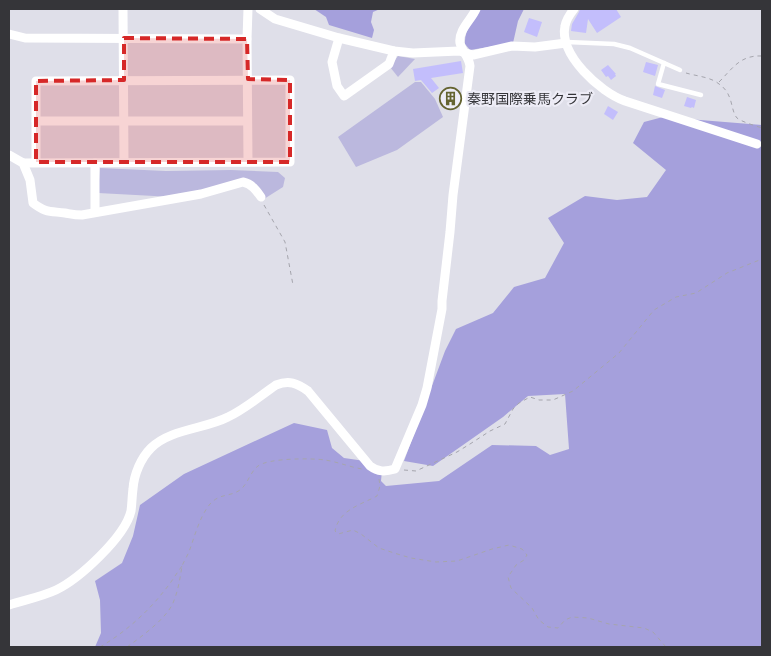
<svg xmlns="http://www.w3.org/2000/svg" width="771" height="656" viewBox="0 0 771 656" font-family="'DejaVu Sans','Noto Sans JP',sans-serif">
  <style>
    .green { fill: #bbb8de }
    .forest { fill: #a5a0dc }
    .building { fill: #c3befc }
    .lines { fill: none; stroke-linecap: round; stroke-linejoin: round }
    .path { stroke: #a5a5ad; stroke-width: 1; stroke-dasharray: 4 4; stroke-linecap: butt }
    .service { stroke: #fff; stroke-width: 4.5 }
    .minor { stroke: #fff; stroke-width: 9 }
    .marked { fill: #d62828; fill-opacity: 0.2; stroke: #d62828; stroke-width: 4; stroke-dasharray: 10 6; stroke-linejoin: round }
    .labels { text-anchor: middle; stroke-width: 4.5; stroke-linejoin: round; paint-order: stroke }
    .poi-label { font-size: 14px; fill: #353539; stroke: #edecf6; text-anchor: start }
  </style>
  <rect width="100%" height="100%" fill="#dfdfe9"/>
  <g class="green">
    <polygon points="398,56 415,59 398,77 390,67"/>
    <polygon points="415,82 421,82 435,99 443,117 397,150 356,167 338,137"/>
    <polygon points="100,168 166,171 231,170 278,172 285,178 283,187 264,199 250,183 173,197 98,193"/>
  </g>
  <g class="forest">
    <polygon points="314,9 380,9 373,12 371,22 374,30 372,38 329,25 326,17"/>
    <path d="M479 9H524L518 21 513 43 470 50 465 44C464 31 473 20 479 9Z"/>
    <polygon points="663,117 762,125 762,647 95,647 101,633 100,600 95,581 122,563 133,536 140,505 184,474 294,423 327,430 332,448 344,458 365,461 382,470 381,481 386,486 439,481 492,445 536,446 550,455 569,449 565,394 528,396 503,417 433,466 404,461 445,351 456,329 493,313 514,287 545,278 564,243 548,218 585,196 617,200 647,197 666,170 633,143 644,122"/>
  </g>
  <g class="building">
    <polygon points="580,9 616,9 621,17 597,33 588,19 586,33 571,31 572,24 579,12"/>
    <polygon points="529,18 542,22 537,37 524,32"/>
    <polygon points="461,61 463,73 431,78 439,88 432,93 421,80 415,81 413,69"/>
    <polygon points="646,62 658,65 655,76 643,72"/>
    <polygon points="608,65 616,74 615,74 616,76 611,80 608,76 606,77 601,70"/>
    <polygon points="655,86 665,90 662,98 653,95"/>
    <polygon points="456,90 458,106 446,108 443,92"/>
    <polygon points="687,97 696,100 694,108 692,107 691,108 684,106"/>
    <polygon points="608,106 618,112 613,120 604,114"/>
  </g>
  <g class="lines">
    <g class="path">
      <path d="M686 73C696 76 711 77 719 84 734 94 730 110 737 118 742 122 756 126 762 128"/>
      <path d="M719 82C733 68 740 55 762 56"/>
      <polyline points="264,205 285,242 293,285"/>
      <polyline points="404,470 416,471 457,452 470,444 490,431 505,424 513,409 519,403 530,397 539,400 553,400 573,391 619,353 654,310 676,297 696,293 727,273 762,259"/>
      <path d="M379 479 380 486 377 496C360 505 339 510 335 531L338 534 353 530 361 534 379 548 394 553 411 558 436 562 457 561 492 549 509 545 522 549 527 555 524 560 516 565 508 577 511 588 532 608 539 620 548 627 558 628 565 620 572 617 588 618 609 624 644 628 653 632 666 647"/>
      <path d="M100 647C124 633 147 613 164 591 171 583 176 574 182 566"/>
      <path d="M127 647C141 637 166 619 173 603 178 591 180 579 182 566 184 561 188 555 190 549 195 535 200 516 210 504 220 493 230 497 240 490 248 484 250 472 258 466 268 458 312 458 325 460 338 462 350 467 362 469"/>
    </g>
    <g class="service">
      <polyline points="567,42 614,44 630,48 680,70"/>
      <polyline points="664,63 658,84 701,95"/>
    </g>
    <g class="minor">
      <polyline points="123,9 124,162"/>
      <polyline points="260,9 275,19 339,38 394,51 413,53 459,51 473,55 512,46 535,47 566,43"/>
      <path d="M574 9C570 14 566 20 565 26 559 55 600 92 625 101L757 144"/>
      <polyline points="9,34 25,38 247,39"/>
      <polyline points="339,38 332,62 337,86 344,96 389,64 394,51"/>
      <polyline points="36,121 247,121"/>
      <path d="M9 155 23 163 30 180 33 203C46 213 50 211 65 213 71 214 75 215 82 215L201 194 243 182C252 184 256 190 261 197"/>
      <polyline points="248,162 247,39 248,9"/>
      <polyline points="23,163 290,162 290,80 36,81 36,162"/>
      <polyline points="95,212 95,163"/>
      <path d="M9 605C24 600 41 597 56 590 79 579 125 537 131 511 132 504 132 496 133 489 134 474 141 458 151 448 170 429 205 429 228 417 245 409 260 396 276 385 289 380 297 383 308 391L370 466C378 472 385 472 395 469L422 405 427 388 442 309V301L450 232 453 195 470 66C469 57 462 51 460 43 458 30 472 19 476 9"/>
    </g>
  </g>
  <path class="marked" d="M124 38 247 39 248 79 290 80V162H36V81L124 80Z"/>
  <defs>
    <symbol id="building-ring" viewBox="-11 -11 22 22"><circle r="9.5" fill="#edecf6" stroke="#646330" stroke-width="1.5"/><path d="M-4-6H4V6H1V3H-1V6H-4ZM-2.5-4.3h1.7v1.8h-1.7ZM.8-4.3h1.7v1.8H.8ZM-2.5-1h1.7V.8h-1.7ZM.8-1h1.7V.8H.8Z" fill="#646330"/></symbol>
  </defs>
  <g fill-rule="evenodd">
    <use href="#building-ring" x="438" y="86" width="25" height="25"/>
  </g>
  <g class="labels">
    <g class="poi-label">
      <text x="467" y="104">秦野国際乗馬クラブ</text>
    </g>
  </g>
  <rect width="771" height="656" fill="none" stroke="#353539" stroke-width="20"/>
</svg>
